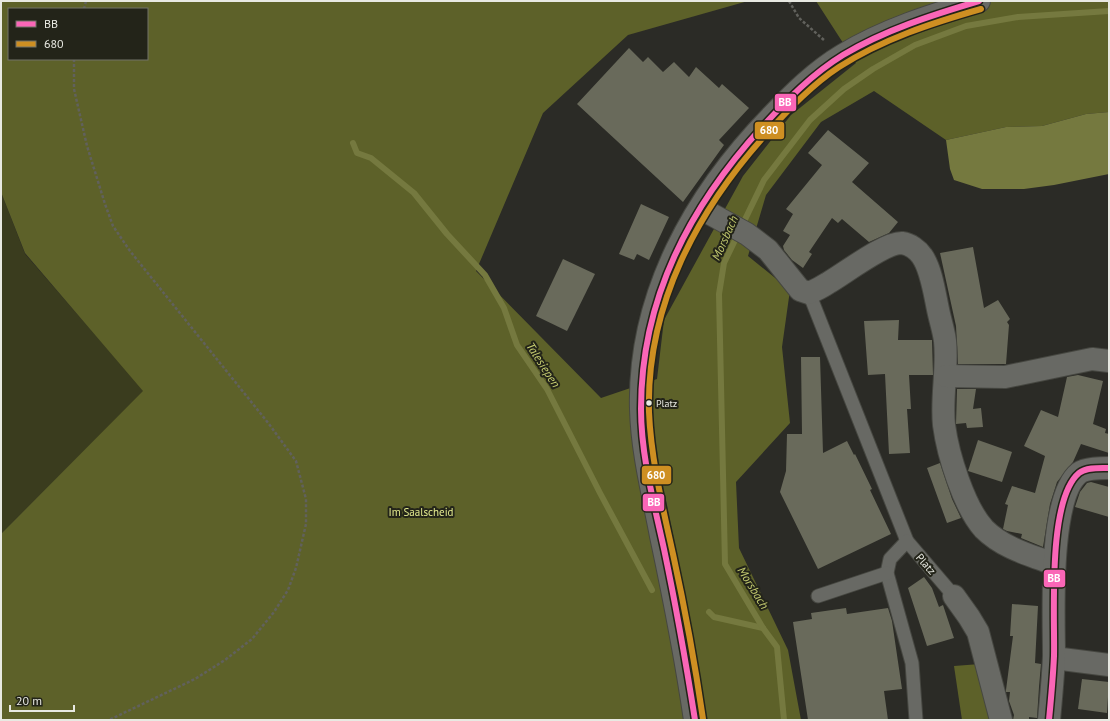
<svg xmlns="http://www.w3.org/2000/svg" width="1110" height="721" viewBox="0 0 1110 721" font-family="'PT Sans',sans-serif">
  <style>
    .green { fill: #3a3c1e }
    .forest { fill: #5d6129; fill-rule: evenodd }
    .water { fill: #75793f }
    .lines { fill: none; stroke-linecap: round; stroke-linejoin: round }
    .stream { stroke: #75793f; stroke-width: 6 }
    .building { fill: #696a5b }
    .lane-casing { stroke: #464741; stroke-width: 15 }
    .street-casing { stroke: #464741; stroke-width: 24 }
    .secondary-casing { stroke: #464741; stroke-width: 24 }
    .path { stroke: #61615c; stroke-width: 2.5; stroke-dasharray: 3 2; stroke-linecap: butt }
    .lane { stroke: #686964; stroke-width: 13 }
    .street { stroke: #686964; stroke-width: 22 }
    .secondary { stroke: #686964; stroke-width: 22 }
    .bus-1-casing { stroke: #232419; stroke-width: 9 }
    .bus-2-casing { stroke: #232419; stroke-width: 9 }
    .bus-1 { stroke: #fa66b7; stroke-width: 6 }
    .bus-2 { stroke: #ce8f22; stroke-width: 6 }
    .bus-dot { fill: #e8e9e2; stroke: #232419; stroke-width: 1.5 }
    .labels { text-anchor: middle; stroke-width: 4; stroke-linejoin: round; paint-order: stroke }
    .bus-label { font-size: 10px; fill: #e8e9e2; stroke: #232419; text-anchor: start }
    .park-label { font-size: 11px; fill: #e3ea8e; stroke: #232419 }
    .street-label { font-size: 11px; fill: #e8e9e2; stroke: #232419 }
    .water-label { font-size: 12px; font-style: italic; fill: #c5cc70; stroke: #232419 }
    .line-badge { stroke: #232419; stroke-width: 1.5 }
    .badge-label { font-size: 11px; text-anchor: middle; font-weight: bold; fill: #fff }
  </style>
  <rect width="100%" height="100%" fill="#2b2b26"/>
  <polygon class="green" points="1,192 25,254 144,391 1,534"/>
  <g class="forest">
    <path d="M1 1H748L628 35 543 113 476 271 601 398 657 379 664 320 743 176 791 115 856 63 816 1H1109V112L1086 114 1042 126 1006 127 946 140 874 91 821 122 766 195 748 256 790 290 782 347 790 423 736 482 739 548 788 650 801 720H1V534L143 391 25 253 1 192ZM9 9H147V59H9Z"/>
    <polygon points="980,664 990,720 962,720 954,666"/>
  </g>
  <polygon class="water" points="1109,112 1109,174 1054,185 1024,189 982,189 954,180 950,169 946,140 1006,127 1042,126 1086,114"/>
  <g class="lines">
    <g class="stream">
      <polyline points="353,143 357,153 371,158 414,193 447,234 485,275 504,308 517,345 547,389 600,493 652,590"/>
      <polyline points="709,612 714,617 763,628"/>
      <polyline points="784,720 777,647 763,628 725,564 719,294 724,263 764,180 810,120 844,89 873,69 915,45 966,26 1018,17 1109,11"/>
    </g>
  </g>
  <g class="building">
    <polygon points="629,48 643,62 648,57 663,72 674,62 689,77 696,67 719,88 722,84 749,108 719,140 724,145 683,202 577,104"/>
    <polygon points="828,130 869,163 852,182 898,222 889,233 869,242 842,219 838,223 832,218 809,252 812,254 803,268 792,260 784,250 783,246 790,235 783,231 793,214 786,209 822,165 808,153"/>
    <polygon points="641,204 669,217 649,260 637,254 634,260 619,254"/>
    <polygon points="973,247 984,308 998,300 1010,319 1007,322 1009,325 1006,364 958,364 956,326 940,253"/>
    <polygon points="563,259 595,274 567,331 536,316"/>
    <polygon points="899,320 898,340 932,340 933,375 909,375 911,409 907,409 910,453 889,454 885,374 868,375 864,321"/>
    <polygon points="801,357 820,357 823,453 847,441 854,455 855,454 872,489 870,490 891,534 818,569 780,492 786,471 787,434 802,434"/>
    <polygon points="1078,375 1103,381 1093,424 1106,429 1105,433 1109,434 1109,453 1081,444 1073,462 1057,482 1050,504 1043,547 1021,538 1022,534 1007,531 1003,529 1008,505 1005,504 1012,486 1035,493 1045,456 1024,446 1041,410 1058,417 1067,377"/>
    <polygon points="957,389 976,389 973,409 981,408 983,427 967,428 966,423 956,424"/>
    <polygon points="978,440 1012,452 1002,482 968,471"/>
    <polygon points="940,463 952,499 961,518 947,523 927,468"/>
    <polygon points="1091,482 1109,487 1109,517 1075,507 1080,492 1087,483"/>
    <polygon points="924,577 932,588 939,607 943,605 954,638 927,646 908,588"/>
    <polygon points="1012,604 1038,606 1035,663 1041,664 1039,687 1037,718 1029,717 1029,720 1013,720 1014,715 1009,701 1010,692 1006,692 1006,690 1013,636 1010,636"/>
    <polygon points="846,608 847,614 888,608 892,621 902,689 884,691 888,720 808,720 793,622 812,619 811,613"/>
    <polygon points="1082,679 1109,682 1107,713 1078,709"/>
  </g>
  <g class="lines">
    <defs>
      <g id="lane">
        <polyline points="809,293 907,541 954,596"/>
        <polyline points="907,541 890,559 887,573 912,663 916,720"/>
        <polyline points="818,596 887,573"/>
      </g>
      <g id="street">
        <path d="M700 208 747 234 768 250 800 290 809 293C816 290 822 287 828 283 844 274 885 242 902 243 910 244 918 250 922 256 932 270 935 297 939 314 941 323 944 332 945 341 948 369 941 397 944 425 948 455 964 507 984 529 1003 548 1030 555 1054 564"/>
        <polyline points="946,376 1005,377 1092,359 1109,361"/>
        <polyline points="954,596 969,617 978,632 1001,720"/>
        <polyline points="1054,658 1109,665"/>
        <path d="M1049 720C1051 699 1053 678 1054 656 1054 618 1048 498 1079 473 1086 468 1101 468 1109 468"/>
      </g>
      <path id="secondary" d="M695 720C686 658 674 597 661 536 653 494 642 451 641 409 638 296 695 195 772 116 793 94 816 71 843 55 884 30 932 15 979 1"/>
    </defs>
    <use href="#lane" class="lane-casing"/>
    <use href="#street" class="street-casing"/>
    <use href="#secondary" class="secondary-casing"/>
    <g class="path">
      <polyline points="789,1 799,18 825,41"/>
      <polyline points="84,9 86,1"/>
      <polyline points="74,59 74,89 87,146 105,204 113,226 130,251 269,424 296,461 306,499 306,524 296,568 288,590 274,612 252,639 225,660 195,679 109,720"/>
    </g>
    <use href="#lane" class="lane"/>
    <use href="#street" class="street"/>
    <use href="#secondary" class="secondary"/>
    <defs>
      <g id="bus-1">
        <path d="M695 720C686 663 676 606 664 549 654 503 641 456 641 409 641 298 690 206 763 126 787 100 812 74 843 55 885 30 932 15 979 1"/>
        <path d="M1049 720C1051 699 1053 678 1054 656 1055 616 1047 500 1079 473 1086 467 1100 468 1109 468"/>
      </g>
      <path id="bus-2" d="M703 719C695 664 685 609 673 554 663 508 651 460 649 412 646 305 698 209 768 132 790 108 813 84 839 67 883 39 932 23 981 9"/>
    </defs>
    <use href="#bus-1" class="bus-1-casing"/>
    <use href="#bus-2" class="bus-2-casing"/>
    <use href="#bus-1" class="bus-1"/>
    <use href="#bus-2" class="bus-2"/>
  </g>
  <circle class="bus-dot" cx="649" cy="403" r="3.5"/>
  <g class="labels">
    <g class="bus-label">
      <text x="656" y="407">Platz</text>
    </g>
    <g class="park-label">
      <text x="421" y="516">Im Saalscheid</text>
    </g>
    <g class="street-label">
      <text transform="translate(926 564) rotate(49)" y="4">Platz</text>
    </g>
    <g class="water-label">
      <text transform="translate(725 238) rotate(-66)" y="4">Morsbach</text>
      <text transform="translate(543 365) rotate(57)" y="4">Talesiepen</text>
      <text transform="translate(753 588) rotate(58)" y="4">Morsbach</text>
    </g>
  </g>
  <g class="line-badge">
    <rect x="774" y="93" width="23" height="19" rx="4" fill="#fa66b7"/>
    <rect x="754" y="121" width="31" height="19" rx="4" fill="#ce8f22"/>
    <rect x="641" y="465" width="31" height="20" rx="4" fill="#ce8f22"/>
    <rect x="642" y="493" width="23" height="19" rx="4" fill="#fa66b7"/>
    <rect x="1043" y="569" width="23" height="19" rx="4" fill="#fa66b7"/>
  </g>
  <g class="badge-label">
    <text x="785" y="106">BB</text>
    <text x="769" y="134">680</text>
    <text x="656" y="479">680</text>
    <text x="654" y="506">BB</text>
    <text x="1054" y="582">BB</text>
  </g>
  <rect width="1110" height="721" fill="none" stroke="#e8e9e2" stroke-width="4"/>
  <rect x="8" y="8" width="140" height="52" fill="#232419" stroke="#727369"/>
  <rect x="16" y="21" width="20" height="6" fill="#fa66b7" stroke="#727369"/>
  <text x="44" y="28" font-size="12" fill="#e8e9e2">BB</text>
  <rect x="16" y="41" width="20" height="6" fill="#ce8f22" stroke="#727369"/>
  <text x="44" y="48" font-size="12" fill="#e8e9e2">680</text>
  <path d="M10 705v6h64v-6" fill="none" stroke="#e8e9e2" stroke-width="2"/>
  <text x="16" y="705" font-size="12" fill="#e8e9e2" stroke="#232419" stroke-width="3" paint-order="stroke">20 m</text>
</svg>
